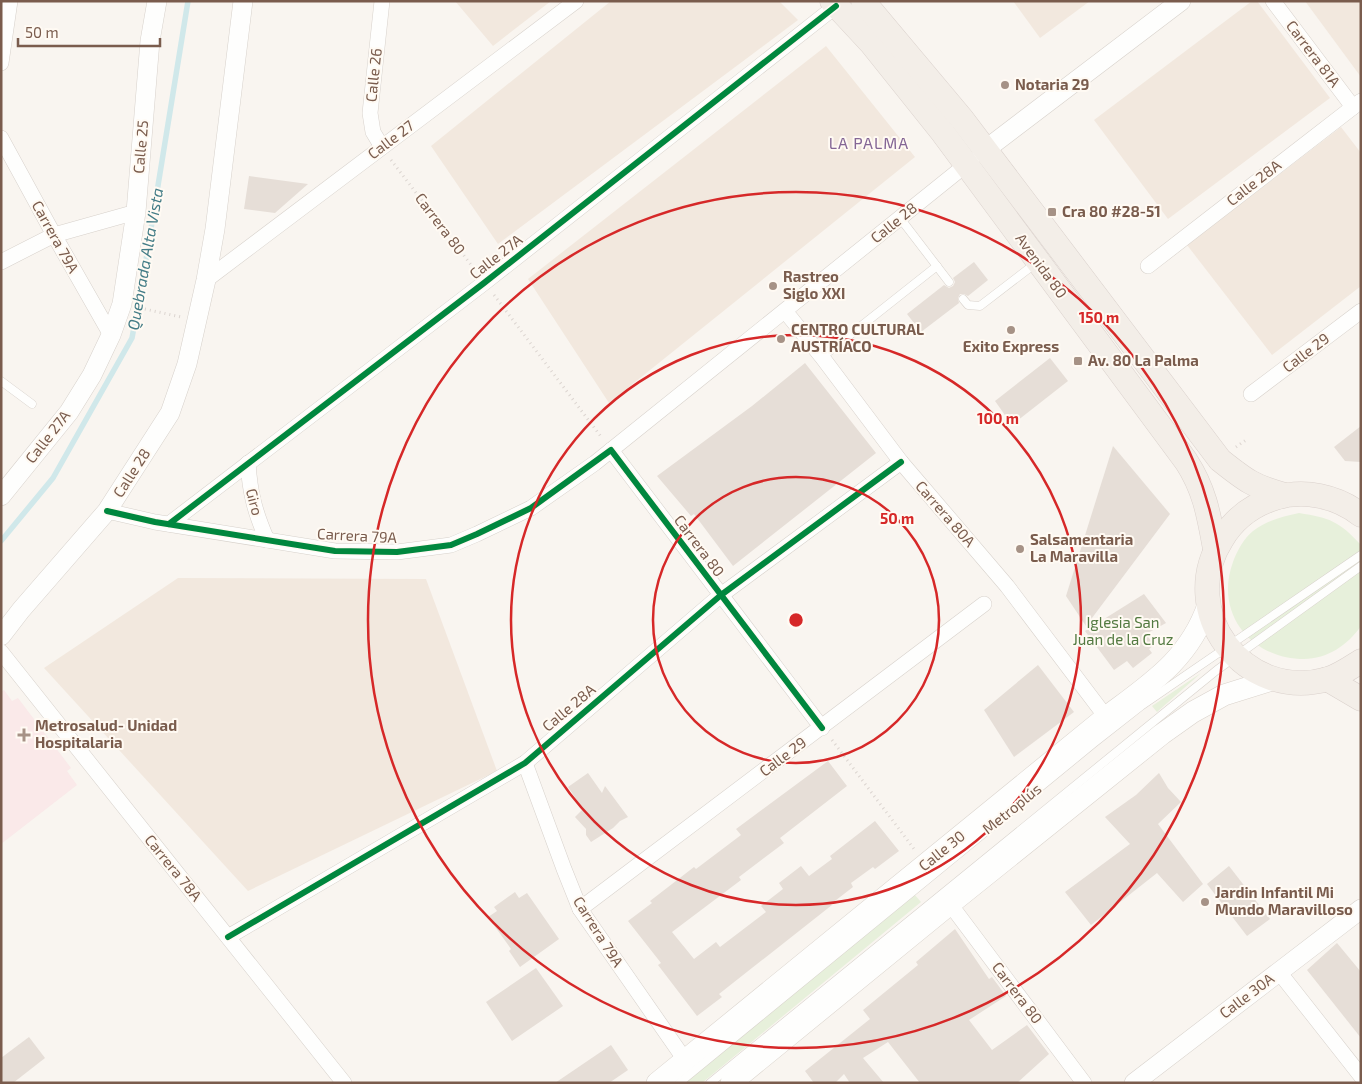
<svg xmlns="http://www.w3.org/2000/svg" width="1362" height="1084" viewBox="0 0 1362 1084" font-family="'Exo 2',sans-serif">
  <style>
    .residential { fill: #f2e8de }
    .medical { fill: #fae9e9 }
    .green { fill: #e7f0db }
    .lines { fill: none; stroke-linecap: round; stroke-linejoin: round }
    .stream { stroke: #d0e8ea; stroke-width: 5.5 }
    .building { fill: #e6ded7 }
    .service-casing { stroke: #d7d1cb; stroke-width: 9 }
    .minor-casing { stroke: #d7d1cb; stroke-width: 16 }
    .tertiary-casing { stroke: #d7d1cb; stroke-width: 20 }
    .secondary-casing { stroke: #d9d2cb; stroke-width: 22 }
    .primary-casing { stroke: #dad1cc; stroke-width: 25 }
    .path { stroke: #dcd5d0; stroke-width: 3; stroke-dasharray: 1 4; stroke-linecap: butt }
    .service { stroke: #fefefd; stroke-width: 8 }
    .minor { stroke: #fefefd; stroke-width: 15 }
    .tertiary { stroke: #fefefd; stroke-width: 19 }
    .secondary { stroke: #fefefd; stroke-width: 21 }
    .primary { stroke: #f3eee8; stroke-width: 24 }
    .cycleway-casing { stroke: #fffaf3; stroke-width: 9 }
    .cycleway { stroke: #00873e; stroke-width: 6 }
    .ring { fill: none; stroke: #d62828; stroke-width: 2.5 }
    .poi-dot { fill: #a69286; stroke: #fffaf3; stroke-width: 2 }
    .labels { text-anchor: middle; stroke-width: 4; stroke-linejoin: round; paint-order: stroke }
    .street-label { font-size: 15px; fill: #7a5c4d; stroke: #fffaf3 }
    .poi-label { font-size: 15px; font-weight: bold; fill: #7a5c4d; stroke: #fffaf3; text-anchor: start }
    .park-label { font-size: 15px; fill: #537a41; stroke: #fffaf3 }
    .neighbourhood-label { font-size: 16px; letter-spacing: 1px; fill: #846695; stroke: #fffaf3 }
    .water-label { font-size: 16px; font-style: italic; fill: #437c86; stroke: #fffaf3 }
    .centre { fill: #d62828; stroke: #fffaf3; stroke-width: 2.5 }
    .ring-label { font-size: 15px; text-anchor: middle; font-weight: bold; fill: #d62828; stroke: #fffaf3; stroke-width: 4; stroke-linejoin: round; paint-order: stroke }
  </style>
  <rect width="100%" height="100%" fill="#f9f5f0"/>
  <g class="residential">
    <polygon points="455,1 551,1 493,46"/>
    <polygon points="611,1 779,1 798,20 498,244 431,146"/>
    <polygon points="1013,1 1090,1 1040,38"/>
    <polygon points="1252,1 1257,1 1330,98 1168,219 1094,120"/>
    <polygon points="1305,1 1361,1 1361,77"/>
    <polygon points="826,46 915,157 609,403 528,279"/>
    <polygon points="1341,127 1361,153 1361,286 1272,355 1187,245"/>
    <polygon points="178,578 426,579 497,771 248,891 44,668"/>
  </g>
  <polygon class="medical" points="4,690 12,701 18,698 71,768 67,771 77,785 1,844 1,692"/>
  <g class="green">
    <path d="M1299 513C1330 518 1339 521 1361 545V626C1348 645 1327 659 1304 659 1251 659 1214 613 1233 562 1237 551 1244 538 1253 531 1267 520 1282 517 1299 513Z"/>
    <polygon points="1201,673 1157,712 1152,706"/>
    <polygon points="914,894 921,902 702,1083 685,1083"/>
  </g>
  <g class="lines">
    <polyline class="stream" points="1,541 53,478 132,338 142,284 188,1"/>
  </g>
  <g class="building">
    <polygon points="249,176 308,184 275,213 244,209"/>
    <polygon points="974,262 988,280 968,296 964,294 960,294 958,298 959,303 921,332 907,314 944,285 949,288 953,286 955,282 953,278"/>
    <polygon points="1050,358 1068,381 1012,425 995,401"/>
    <polygon points="805,363 876,453 733,566 694,514 691,516 657,476 752,406"/>
    <polygon points="1361,426 1361,462 1345,461 1334,447"/>
    <polygon points="1113,446 1170,514 1086,626 1066,596"/>
    <polygon points="1144,594 1166,623 1146,634 1154,645 1149,649 1152,653 1133,668 1127,661 1114,670 1085,631"/>
    <polygon points="1038,665 1074,712 1014,757 984,710"/>
    <polygon points="828,761 847,786 780,838 784,843 739,877 741,880 672,932 694,959 716,942 720,947 766,912 761,906 783,889 779,883 801,866 809,876 832,859 830,856 875,821 899,851 875,869 873,867 851,883 853,887 831,904 832,905 719,994 722,997 697,1016 658,965 661,963 628,921 652,903 650,901 694,867 696,869 741,835 736,829"/>
    <polygon points="588,773 602,793 605,786 628,817 620,821 613,828 591,842 586,835 586,829 575,817 583,809 568,787"/>
    <polygon points="1159,773 1168,788 1181,802 1158,824 1203,884 1183,902 1157,873 1091,925 1065,892 1130,844 1105,817 1136,795"/>
    <polygon points="1229,866 1270,919 1247,936 1207,884"/>
    <polygon points="515,892 519,898 527,893 559,939 520,967 509,951 511,949 488,917 497,911 494,907"/>
    <polygon points="955,929 989,979 992,977 1006,996 969,1020 992,1050 1027,1025 1049,1054 1017,1083 920,1083 888,1042 863,1058 884,1083 850,1083 844,1074 835,1083 814,1083 805,1071 870,1019 863,1010 918,965 916,962"/>
    <polygon points="1337,943 1361,972 1361,1038 1307,970"/>
    <polygon points="536,968 563,1006 512,1041 486,1002"/>
    <polygon points="29,1037 45,1058 13,1083 1,1083 1,1058"/>
    <polygon points="611,1045 628,1070 609,1083 555,1083"/>
  </g>
  <g class="lines">
    <defs>
      <g id="service">
        <polyline points="900,218 949,282"/>
        <polyline points="963,299 968,305 980,306 1036,263"/>
        <polyline points="822,357 937,266"/>
        <polyline points="1,381 32,404"/>
        <polyline points="679,1083 1094,743 1141,706 1361,555"/>
        <polyline points="710,1083 1217,670 1361,566"/>
      </g>
      <g id="minor">
        <polyline points="1273,1 1353,107"/>
        <polyline points="1,63 10,1"/>
        <polyline points="1,138 54,235 111,335"/>
        <polyline points="382,147 373,132 370,113 382,1"/>
        <polyline points="1,262 54,235 136,212"/>
        <polyline points="1148,266 1361,101"/>
        <polyline points="206,280 576,1"/>
        <polyline points="785,311 822,357 901,462 1007,586 1106,717"/>
        <polyline points="1251,394 1361,311"/>
        <polyline points="611,450 822,728"/>
        <path d="M248 463C250 494 255 512 267 540"/>
        <polyline points="107,511 155,522 335,551 397,552 451,545 477,534 531,508 595,463 972,160"/>
        <polyline points="169,524 484,283 836,6"/>
        <polyline points="1,652 344,1083"/>
        <polyline points="525,763 564,869 580,909 685,1060"/>
        <polyline points="950,904 1084,1083"/>
        <polyline points="580,909 984,604"/>
        <polyline points="228,937 525,763 721,595 901,462"/>
        <polyline points="1279,972 1361,1076"/>
      </g>
      <g id="tertiary">
        <polyline points="985,150 1181,1"/>
        <polyline points="1,496 69,412 92,375 111,335 122,304 136,212 150,41 157,1"/>
        <polyline points="1,636 21,610 107,511 170,413 187,364 206,280 215,229 243,1"/>
        <polyline points="1134,1083 1361,909"/>
      </g>
      <g id="secondary">
        <path d="M657 1083 1106 717C1150 684 1189 660 1208 605"/>
        <polyline points="731,1083 950,904 1162,734 1193,712 1224,695 1275,679"/>
      </g>
      <g id="primary">
        <path d="M832 1 871 43 943 133 1186 461C1205 490 1209 516 1215 549"/>
        <path d="M863 1 962 119 1220 460C1245 480 1254 487 1285 495"/>
        <path d="M1361 515C1337 496 1304 489 1275 498 1253 505 1234 519 1222 539 1176 611 1244 703 1328 679 1340 675 1350 668 1361 661"/>
        <polyline points="1327,679 1361,699"/>
      </g>
    </defs>
    <use href="#service" class="service-casing"/>
    <use href="#minor" class="minor-casing"/>
    <use href="#tertiary" class="tertiary-casing"/>
    <use href="#secondary" class="secondary-casing"/>
    <use href="#primary" class="primary-casing"/>
    <g class="path">
      <polyline points="391,160 475,270"/>
      <polyline points="494,295 602,438"/>
      <polyline points="140,308 181,317"/>
      <polyline points="1236,447 1246,440"/>
      <polyline points="832,740 914,849"/>
    </g>
    <use href="#service" class="service"/>
    <use href="#minor" class="minor"/>
    <use href="#tertiary" class="tertiary"/>
    <use href="#secondary" class="secondary"/>
    <use href="#primary" class="primary"/>
    <defs>
      <g id="cycleway">
        <polyline points="107,511 155,522 335,551 397,552 451,545 477,534 531,508 611,450 822,728"/>
        <polyline points="169,524 484,283 836,6"/>
        <polyline points="228,937 525,763 721,595 901,462"/>
      </g>
    </defs>
    <use href="#cycleway" class="cycleway-casing"/>
    <use href="#cycleway" class="cycleway"/>
  </g>
  <g class="ring">
    <circle cx="796" cy="620" r="143"/>
    <circle cx="796" cy="620" r="285"/>
    <circle cx="796" cy="620" r="428"/>
  </g>
  <g class="poi-dot">
    <circle cx="1005" cy="85" r="5"/>
    <rect x="1047" y="207" width="10" height="10" rx="2.5"/>
    <circle cx="773" cy="286" r="5"/>
    <circle cx="1011" cy="330" r="5"/>
    <circle cx="781" cy="339" r="5"/>
    <rect x="1073" y="356" width="10" height="10" rx="2.5"/>
    <circle cx="1020" cy="549" r="5"/>
    <path d="M21.5 727.5h5v5h5v5h-5v5h-5v-5h-5v-5h5z"/>
    <circle cx="1205" cy="902" r="5"/>
  </g>
  <g class="labels">
    <g class="street-label">
      <text transform="translate(1313 54) rotate(53)" y="5">Carrera 81A</text>
      <text transform="translate(374 75) rotate(-84)" y="5">Calle 26</text>
      <text transform="translate(391 140) rotate(-37)" y="5">Calle 27</text>
      <text transform="translate(141 147) rotate(-85)" y="5">Calle 25</text>
      <text transform="translate(1254 183) rotate(-38)" y="5">Calle 28A</text>
      <text transform="translate(894 223) rotate(-39)" y="5">Calle 28</text>
      <text transform="translate(440 224) rotate(53)" y="5">Carrera 80</text>
      <text transform="translate(55 237) rotate(61)" y="5">Carrera 79A</text>
      <text transform="translate(496 257) rotate(-38)" y="5">Calle 27A</text>
      <text transform="translate(1041 266) rotate(54)" y="5">Avenida 80</text>
      <text transform="translate(1306 353) rotate(-37)" y="5">Calle 29</text>
      <text transform="translate(48 437) rotate(-52)" y="5">Calle 27A</text>
      <text transform="translate(132 473) rotate(-57)" y="5">Calle 28</text>
      <text transform="translate(254 502) rotate(76)" y="5">Giro</text>
      <text transform="translate(945 514) rotate(49)" y="5">Carrera 80A</text>
      <text transform="translate(357 536) rotate(3)" y="5">Carrera 79A</text>
      <text transform="translate(699 546) rotate(53)" y="5">Carrera 80</text>
      <text transform="translate(569 708) rotate(-40)" y="5">Calle 28A</text>
      <text transform="translate(783 757) rotate(-37)" y="5">Calle 29</text>
      <text transform="translate(1012 809) rotate(-39)" y="5">Metroplús</text>
      <text transform="translate(942 851) rotate(-39)" y="5">Calle 30</text>
      <text transform="translate(173 868) rotate(51)" y="5">Carrera 78A</text>
      <text transform="translate(598 932) rotate(58)" y="5">Carrera 79A</text>
      <text transform="translate(1017 993) rotate(53)" y="5">Carrera 80</text>
      <text transform="translate(1247 996) rotate(-37)" y="5">Calle 30A</text>
    </g>
    <g class="poi-label">
      <text x="1015" y="90">Notaria 29</text>
      <text x="1062" y="217">Cra 80 #28-51</text>
      <text x="783" y="282">Rastreo<tspan x="783" dy="17">Siglo XXI</tspan></text>
      <text x="791" y="335">CENTRO CULTURAL<tspan x="791" dy="17">AUSTRÍACO</tspan></text>
      <text x="1011" y="352" text-anchor="middle">Exito Express</text>
      <text x="1088" y="366">Av. 80 La Palma</text>
      <text x="1030" y="545">Salsamentaria<tspan x="1030" dy="17">La Maravilla</tspan></text>
      <text x="35" y="731">Metrosalud- Unidad<tspan x="35" dy="17">Hospitalaria</tspan></text>
      <text x="1215" y="898">Jardin Infantil Mi<tspan x="1215" dy="17">Mundo Maravilloso</tspan></text>
    </g>
    <g class="park-label">
      <text x="1123" y="628">Iglesia San<tspan x="1123" dy="17">Juan de la Cruz</tspan></text>
    </g>
    <g class="neighbourhood-label">
      <text x="869" y="149">LA PALMA</text>
    </g>
    <g class="water-label">
      <text transform="translate(145 259) rotate(-80)" y="6">Quebrada Alta Vista</text>
    </g>
  </g>
  <circle cx="796" cy="620" r="8" class="centre"/>
  <g class="ring-label">
    <text x="1099" y="323">150 m</text>
    <text x="998" y="424">100 m</text>
    <text x="897" y="524">50 m</text>
  </g>
  <rect width="1362" height="1084" fill="none" stroke="#7a5c4d" stroke-width="5"/>
  <path d="M18 38v8h142v-8" fill="none" stroke="#7a5c4d" stroke-width="2.5"/>
  <text x="25" y="38" font-size="15" fill="#7a5c4d" stroke="#fffaf3" stroke-width="4" paint-order="stroke">50 m</text>
</svg>
